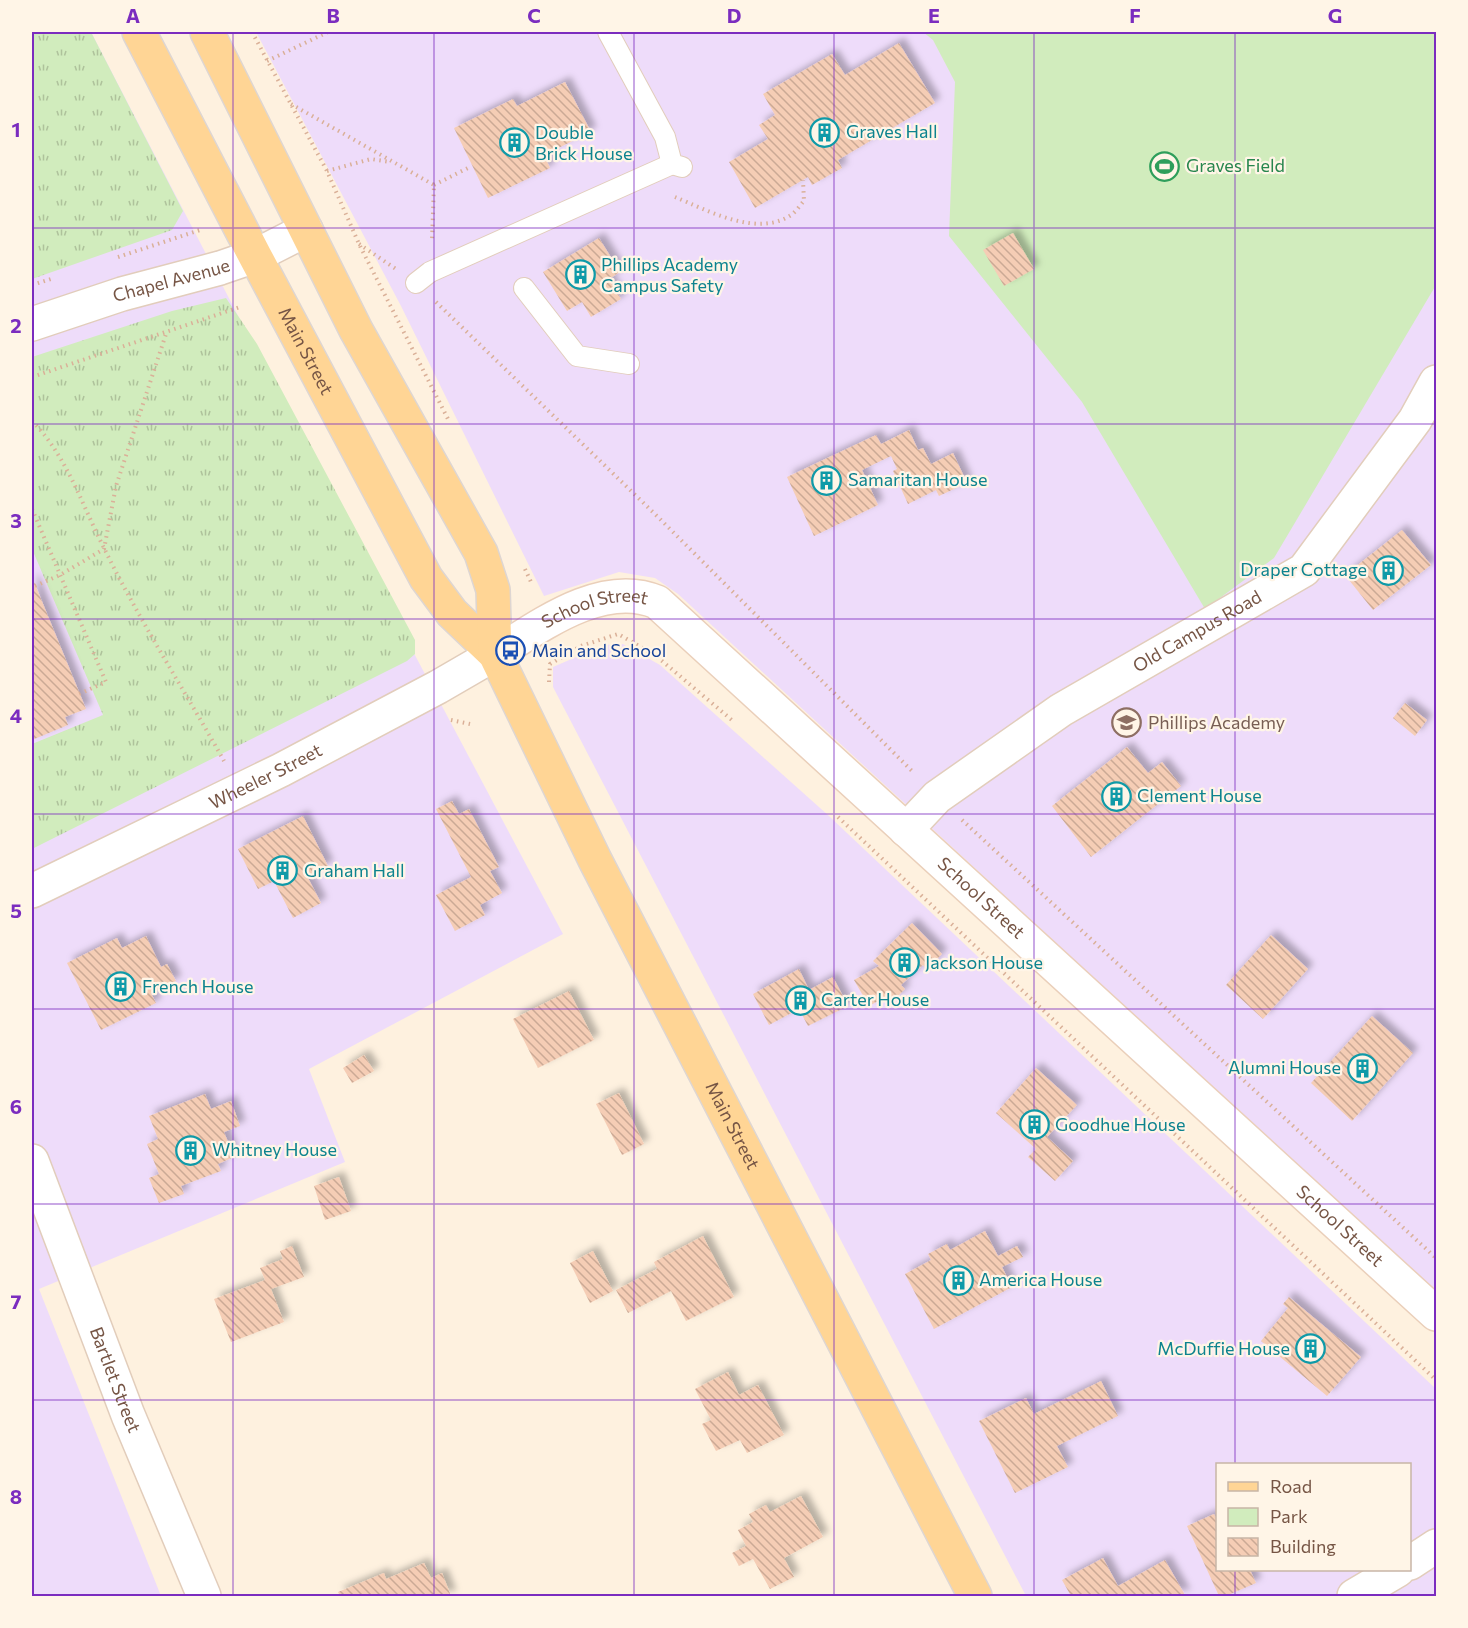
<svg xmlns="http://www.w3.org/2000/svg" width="1468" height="1628" viewBox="0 0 1468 1628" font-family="Commissioner,sans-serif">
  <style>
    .education { fill: #eedcfa; fill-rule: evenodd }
    .grass { fill: url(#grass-tufts) }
    .green { fill: #d1ecbd }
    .building { fill: url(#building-back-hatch); filter: url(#shadow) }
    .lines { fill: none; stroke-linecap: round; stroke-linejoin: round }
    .lane-casing { stroke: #e2cdbb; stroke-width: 22 }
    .street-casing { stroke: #e2cdbb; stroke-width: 36 }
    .secondary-casing { stroke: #eacfba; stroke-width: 36 }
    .primary-casing { stroke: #ded6d2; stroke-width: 36 }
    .path { stroke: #dab098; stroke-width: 4; stroke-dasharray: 1.5 4.5; stroke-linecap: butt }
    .lane { stroke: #fff; stroke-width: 20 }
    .street { stroke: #fff; stroke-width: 33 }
    .secondary { stroke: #fff; stroke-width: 33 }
    .primary { stroke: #ffd595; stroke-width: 33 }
    .grid { fill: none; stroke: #7b2cbf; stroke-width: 1.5; stroke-opacity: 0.55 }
    .labels { text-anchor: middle; stroke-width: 4.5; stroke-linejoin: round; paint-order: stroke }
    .culture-label { font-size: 18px; fill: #0d838f; stroke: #fff5e7; text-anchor: start }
    .leisure-label { font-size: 18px; fill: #27864d; stroke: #fff5e7; text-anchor: start }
    .street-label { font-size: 18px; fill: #765545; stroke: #fff5e7 }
    .transit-label { font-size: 18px; fill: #164399; stroke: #fff5e7; text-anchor: start }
    .education-label { font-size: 18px; fill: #785e54; stroke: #fff5e7; text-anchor: start }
    .neatline { fill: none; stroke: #7b2cbf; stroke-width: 2 }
    .grid-label { font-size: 20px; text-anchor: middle; font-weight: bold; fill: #7b2cbf }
  </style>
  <defs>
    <pattern id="grass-tufts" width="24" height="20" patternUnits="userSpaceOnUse" patternTransform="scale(1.5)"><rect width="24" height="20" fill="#d1ecbd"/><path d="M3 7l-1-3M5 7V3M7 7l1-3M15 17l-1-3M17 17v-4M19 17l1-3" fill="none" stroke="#aec29b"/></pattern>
    <pattern id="building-back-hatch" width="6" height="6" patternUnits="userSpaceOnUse" patternTransform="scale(1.5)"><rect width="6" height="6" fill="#f5cdb5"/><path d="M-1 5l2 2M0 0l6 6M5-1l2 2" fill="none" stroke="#cba995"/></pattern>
    <filter id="shadow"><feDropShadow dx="5.5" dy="-5.5" stdDeviation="3" flood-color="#0004"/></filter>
  </defs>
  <rect width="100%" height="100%" fill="#fef1df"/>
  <g class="education">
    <polygon points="32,32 91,32 374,578 563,934 309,1069 345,1162 39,1289 161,1596 32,1596"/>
    <polygon points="256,32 1436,32 1436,1294 678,594 655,578 619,572 544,596 401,306"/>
    <path d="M623 644 660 665 829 816 1436 1389V1596H1026L553 687V667L604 645ZM1218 1464H1410V1570H1218Z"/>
  </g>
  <g class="grass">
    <polygon points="32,32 91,32 183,211 172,230 32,279"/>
    <polygon points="226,298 257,344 415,640 415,654 407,661 32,849 32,744 103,715 32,549 32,357 172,311"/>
  </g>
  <polygon class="green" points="923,32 1436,32 1436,285 1274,558 1205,609 1082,402 949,236 955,82 933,40"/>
  <g class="building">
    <polygon points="899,43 935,103 838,160 842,168 812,185 808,177 755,208 729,162 768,139 759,125 775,115 763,94 832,54 845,75"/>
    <polygon points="565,82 591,132 544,155 550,168 488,198 454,128 513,99 517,106"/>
    <polygon points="1013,233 1034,269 1004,286 983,250"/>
    <polygon points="599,238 620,272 609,279 621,299 591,317 582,302 567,311 543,272"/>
    <polygon points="909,430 918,450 923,448 931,464 953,453 967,483 939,496 936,490 908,504 893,471 897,469 891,456 862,470 878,505 814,536 787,477 876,435 881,444"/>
    <polygon points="1402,530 1431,565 1373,610 1345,575"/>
    <polygon points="32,577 86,709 65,717 68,725 32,740"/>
    <polygon points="1405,703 1427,720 1415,736 1393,718"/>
    <polygon points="1127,747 1148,773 1162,762 1181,786 1091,857 1052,806"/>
    <polygon points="452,801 459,814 469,809 499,867 490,871 502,893 480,905 485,915 455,931 436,895 471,877 436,809"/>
    <polygon points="303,816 328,866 307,876 321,903 293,918 274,881 258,889 238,849"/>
    <polygon points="912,923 942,954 927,969 923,965 901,985 905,989 894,1000 889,995 869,1006 854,980 879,966 873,961"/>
    <polygon points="1271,935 1308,969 1263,1019 1226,985"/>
    <polygon points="146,936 161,967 167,964 176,981 151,993 156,1003 101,1030 67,963 117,938 122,948"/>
    <polygon points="799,969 809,990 833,977 848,1006 808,1026 799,1009 769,1025 753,994"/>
    <polygon points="569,991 594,1040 538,1068 513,1019"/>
    <polygon points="1372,1016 1413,1053 1352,1121 1311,1083"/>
    <polygon points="364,1055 374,1071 352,1083 343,1068"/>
    <polygon points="1036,1068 1077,1105 1047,1137 1073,1161 1055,1181 1028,1157 1036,1149 996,1113"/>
    <polygon points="619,1093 644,1144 622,1155 596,1104"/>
    <polygon points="205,1094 211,1109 231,1101 240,1126 224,1132 234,1157 218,1164 221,1171 181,1186 184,1194 159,1203 149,1178 159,1174 147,1144 158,1139 149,1116"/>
    <polygon points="339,1177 351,1211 325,1220 314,1186"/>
    <polygon points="985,1231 998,1256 1017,1246 1023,1257 1002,1267 1012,1287 934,1329 905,1274 931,1260 928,1254 947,1244 950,1250"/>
    <polygon points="703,1236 734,1297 686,1321 671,1291 628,1313 616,1290 657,1269 654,1262"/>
    <polygon points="292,1246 304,1277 271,1289 284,1322 231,1342 214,1299 265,1280 260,1268 283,1259 280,1251"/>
    <polygon points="593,1251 613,1291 590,1303 570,1263"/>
    <polygon points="1289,1297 1361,1357 1327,1396 1261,1341 1288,1308 1283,1304"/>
    <polygon points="728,1372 739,1395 758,1385 784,1435 747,1453 740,1440 716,1451 702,1424 711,1420 695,1389"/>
    <polygon points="1101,1381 1118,1416 1057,1446 1068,1467 1015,1493 979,1421 1026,1398 1034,1414"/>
    <polygon points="801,1496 823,1537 784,1558 794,1577 770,1589 753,1559 739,1566 732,1553 746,1546 738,1530 753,1522 749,1514 766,1505 770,1512"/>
    <polygon points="1214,1514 1218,1522 1218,1570 1250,1570 1256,1583 1226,1596 1219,1596 1187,1526"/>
    <polygon points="1103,1558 1118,1586 1165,1560 1185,1595 1071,1596 1062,1580"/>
    <polygon points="424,1563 431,1578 442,1573 451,1596 340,1596 338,1592 384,1573 386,1579"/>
  </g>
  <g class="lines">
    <defs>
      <g id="lane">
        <polyline points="608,32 665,137 672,164 682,167"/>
        <polyline points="416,283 430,272 672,164"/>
        <polyline points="524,288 577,356 629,364"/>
      </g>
      <g id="street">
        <path id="s1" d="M32 324 122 294 220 268 255 256 306 230"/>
        <path id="s2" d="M906 830 937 797 1061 710 1304 570 1415 420 1436 382"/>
        <path id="s3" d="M32 891 281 770 438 687 495 654"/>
        <path id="s4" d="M32 1161 128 1415 204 1596"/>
        <polyline points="1410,1563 1436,1546"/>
        <polyline points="1354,1596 1398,1570"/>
      </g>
      <g id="secondary">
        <path id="s5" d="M495 654C540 626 602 579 657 602L1436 1314"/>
      </g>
      <g id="primary">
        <path id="s6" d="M139 32 255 256 426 578 452 613 495 654 595 860 975 1596"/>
        <polyline points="207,32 356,330 481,553 493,590 495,654"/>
      </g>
    </defs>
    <use href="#lane" class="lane-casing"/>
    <use href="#street" class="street-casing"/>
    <use href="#secondary" class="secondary-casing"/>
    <use href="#primary" class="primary-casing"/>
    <g class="path">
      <polyline points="252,32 327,171 359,244 449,421"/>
      <polyline points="267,61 328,32"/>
      <polyline points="291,104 434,185 432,241"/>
      <polyline points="327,171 371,159 390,162"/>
      <polyline points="434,185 468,168"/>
      <path d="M675 197C707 210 757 238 791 215 796 212 800 205 804 201L803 180"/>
      <polyline points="359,244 396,269"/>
      <polyline points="118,257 200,230"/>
      <polyline points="32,285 54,278"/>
      <polyline points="436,302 659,518 914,773"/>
      <polyline points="32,377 240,307"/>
      <path d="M32 421C67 456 82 505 104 548 139 620 185 691 224 761"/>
      <polyline points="32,509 106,682 79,694"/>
      <polyline points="525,569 531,582"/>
      <polyline points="35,586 60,575 104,549 116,486 166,334"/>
      <polyline points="549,682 550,664 581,646 618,634 655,655 733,721"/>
      <polyline points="451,720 470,724"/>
      <polyline points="838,817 1436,1380"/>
      <polyline points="962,820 1436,1258"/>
    </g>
    <use href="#lane" class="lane"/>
    <use href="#street" class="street"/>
    <use href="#secondary" class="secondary"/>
    <use href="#primary" class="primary"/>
  </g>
  <path class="grid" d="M233 32V1596M434 32V1596M634 32V1596M834 32V1596M1034 32V1596M1235 32V1464M32 228H1436M32 424H1436M32 619H1436M32 814H1436M32 1009H1436M32 1204H1436M32 1400H1436M1235 1570V1596"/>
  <defs>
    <symbol id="building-ring" viewBox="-11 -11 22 22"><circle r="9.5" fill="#fff5e7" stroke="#0f9aa8" stroke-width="1.5"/><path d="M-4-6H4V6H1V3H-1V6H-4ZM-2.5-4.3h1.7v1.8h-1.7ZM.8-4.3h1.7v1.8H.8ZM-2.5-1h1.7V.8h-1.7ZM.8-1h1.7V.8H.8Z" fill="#0f9aa8"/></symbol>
    <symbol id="stadium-ring" viewBox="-11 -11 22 22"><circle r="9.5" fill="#fff5e7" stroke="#2e9e5b" stroke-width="1.5"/><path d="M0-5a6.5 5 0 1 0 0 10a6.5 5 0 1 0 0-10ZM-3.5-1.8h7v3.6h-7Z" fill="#2e9e5b"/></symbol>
    <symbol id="bus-ring" viewBox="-11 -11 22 22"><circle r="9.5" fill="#fff5e7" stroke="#1a4fb4" stroke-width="1.5"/><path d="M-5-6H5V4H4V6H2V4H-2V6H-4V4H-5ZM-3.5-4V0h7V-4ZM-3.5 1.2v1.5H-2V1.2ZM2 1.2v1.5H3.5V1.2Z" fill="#1a4fb4"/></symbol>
    <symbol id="school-ring" viewBox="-11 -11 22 22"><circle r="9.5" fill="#fff5e7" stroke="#8d6e63" stroke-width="1.5"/><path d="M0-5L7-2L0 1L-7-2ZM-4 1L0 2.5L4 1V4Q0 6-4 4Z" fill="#8d6e63"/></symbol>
  </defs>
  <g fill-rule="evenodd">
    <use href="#building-ring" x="808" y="116" width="33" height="33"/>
    <use href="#building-ring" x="498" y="126" width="33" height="33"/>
    <use href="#stadium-ring" x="1148" y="150" width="33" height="33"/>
    <use href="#building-ring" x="564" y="258" width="33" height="33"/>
    <use href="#building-ring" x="810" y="464" width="33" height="33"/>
    <use href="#building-ring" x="1372" y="554" width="33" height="33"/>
    <use href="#bus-ring" x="494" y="634" width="33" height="33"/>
    <use href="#school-ring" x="1110" y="706" width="33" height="33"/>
    <use href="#building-ring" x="1100" y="780" width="33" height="33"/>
    <use href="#building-ring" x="266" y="854" width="33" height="33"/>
    <use href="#building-ring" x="888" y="946" width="33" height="33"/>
    <use href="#building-ring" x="104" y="970" width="33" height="33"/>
    <use href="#building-ring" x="784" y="984" width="33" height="33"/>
    <use href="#building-ring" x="1346" y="1052" width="33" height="33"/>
    <use href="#building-ring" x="1018" y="1108" width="33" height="33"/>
    <use href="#building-ring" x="174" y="1134" width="33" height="33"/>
    <use href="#building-ring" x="942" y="1264" width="33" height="33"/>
    <use href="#building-ring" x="1294" y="1332" width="33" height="33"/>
  </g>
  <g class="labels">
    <g class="culture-label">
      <text x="846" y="138">Graves Hall</text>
      <text x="535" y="139">Double<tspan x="535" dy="21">Brick House</tspan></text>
      <text x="601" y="271">Phillips Academy<tspan x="601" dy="21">Campus Safety</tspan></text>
      <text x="848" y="486">Samaritan House</text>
      <text x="1367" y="576" text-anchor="end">Draper Cottage</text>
      <text x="1137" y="802">Clement House</text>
      <text x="304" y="877">Graham Hall</text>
      <text x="925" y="969">Jackson House</text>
      <text x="142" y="993">French House</text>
      <text x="821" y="1006">Carter House</text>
      <text x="1341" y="1074" text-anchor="end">Alumni House</text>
      <text x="1055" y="1131">Goodhue House</text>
      <text x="212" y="1156">Whitney House</text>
      <text x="979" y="1286">America House</text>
      <text x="1290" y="1355" text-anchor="end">McDuffie House</text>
    </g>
    <g class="leisure-label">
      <text x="1186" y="172">Graves Field</text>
    </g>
    <g class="street-label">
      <text dy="6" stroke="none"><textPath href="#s1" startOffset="146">Chapel Avenue</textPath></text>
      <text dy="6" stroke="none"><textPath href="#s6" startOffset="360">Main Street</textPath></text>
      <text dy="6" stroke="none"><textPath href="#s5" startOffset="112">School Street</textPath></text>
      <text dy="6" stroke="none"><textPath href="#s2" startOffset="354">Old Campus Road</textPath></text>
      <text dy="6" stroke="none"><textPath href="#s3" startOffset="260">Wheeler Street</textPath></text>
      <text dy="6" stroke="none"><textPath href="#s5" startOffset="616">School Street</textPath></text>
      <text dy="6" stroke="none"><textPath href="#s6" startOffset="1248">Main Street</textPath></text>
      <text dy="6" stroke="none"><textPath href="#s5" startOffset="1102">School Street</textPath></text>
      <text dy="6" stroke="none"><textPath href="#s4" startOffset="234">Bartlet Street</textPath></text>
    </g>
    <g class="transit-label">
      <text x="532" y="657">Main and School</text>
    </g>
    <g class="education-label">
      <text x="1148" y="729">Phillips Academy</text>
    </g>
  </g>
  <rect width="1468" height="1628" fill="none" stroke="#fff5e7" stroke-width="66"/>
  <rect x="1216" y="1463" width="195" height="108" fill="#fff5e7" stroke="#c8b5a6" stroke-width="1.5"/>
  <rect x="1228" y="1482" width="30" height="9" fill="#ffd595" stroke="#c8b5a6" stroke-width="1.5"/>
  <text x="1270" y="1493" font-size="18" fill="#765545">Road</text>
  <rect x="1228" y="1508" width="30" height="18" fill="#d1ecbd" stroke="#c8b5a6" stroke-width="1.5"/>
  <text x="1270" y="1523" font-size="18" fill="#765545">Park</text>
  <rect x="1228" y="1538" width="30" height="18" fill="url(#building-back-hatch)" stroke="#c8b5a6" stroke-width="1.5"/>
  <text x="1270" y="1553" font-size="18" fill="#765545">Building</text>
  <rect x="33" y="33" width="1402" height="1562" class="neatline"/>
  <g class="grid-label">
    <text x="133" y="23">A</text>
    <text x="333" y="23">B</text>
    <text x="534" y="23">C</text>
    <text x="734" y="23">D</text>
    <text x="934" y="23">E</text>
    <text x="1135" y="23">F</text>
    <text x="1335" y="23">G</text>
    <text x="16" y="137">1</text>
    <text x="16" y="333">2</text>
    <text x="16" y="528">3</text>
    <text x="16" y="723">4</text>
    <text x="16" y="918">5</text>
    <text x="16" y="1114">6</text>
    <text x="16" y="1309">7</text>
    <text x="16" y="1504">8</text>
  </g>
</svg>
